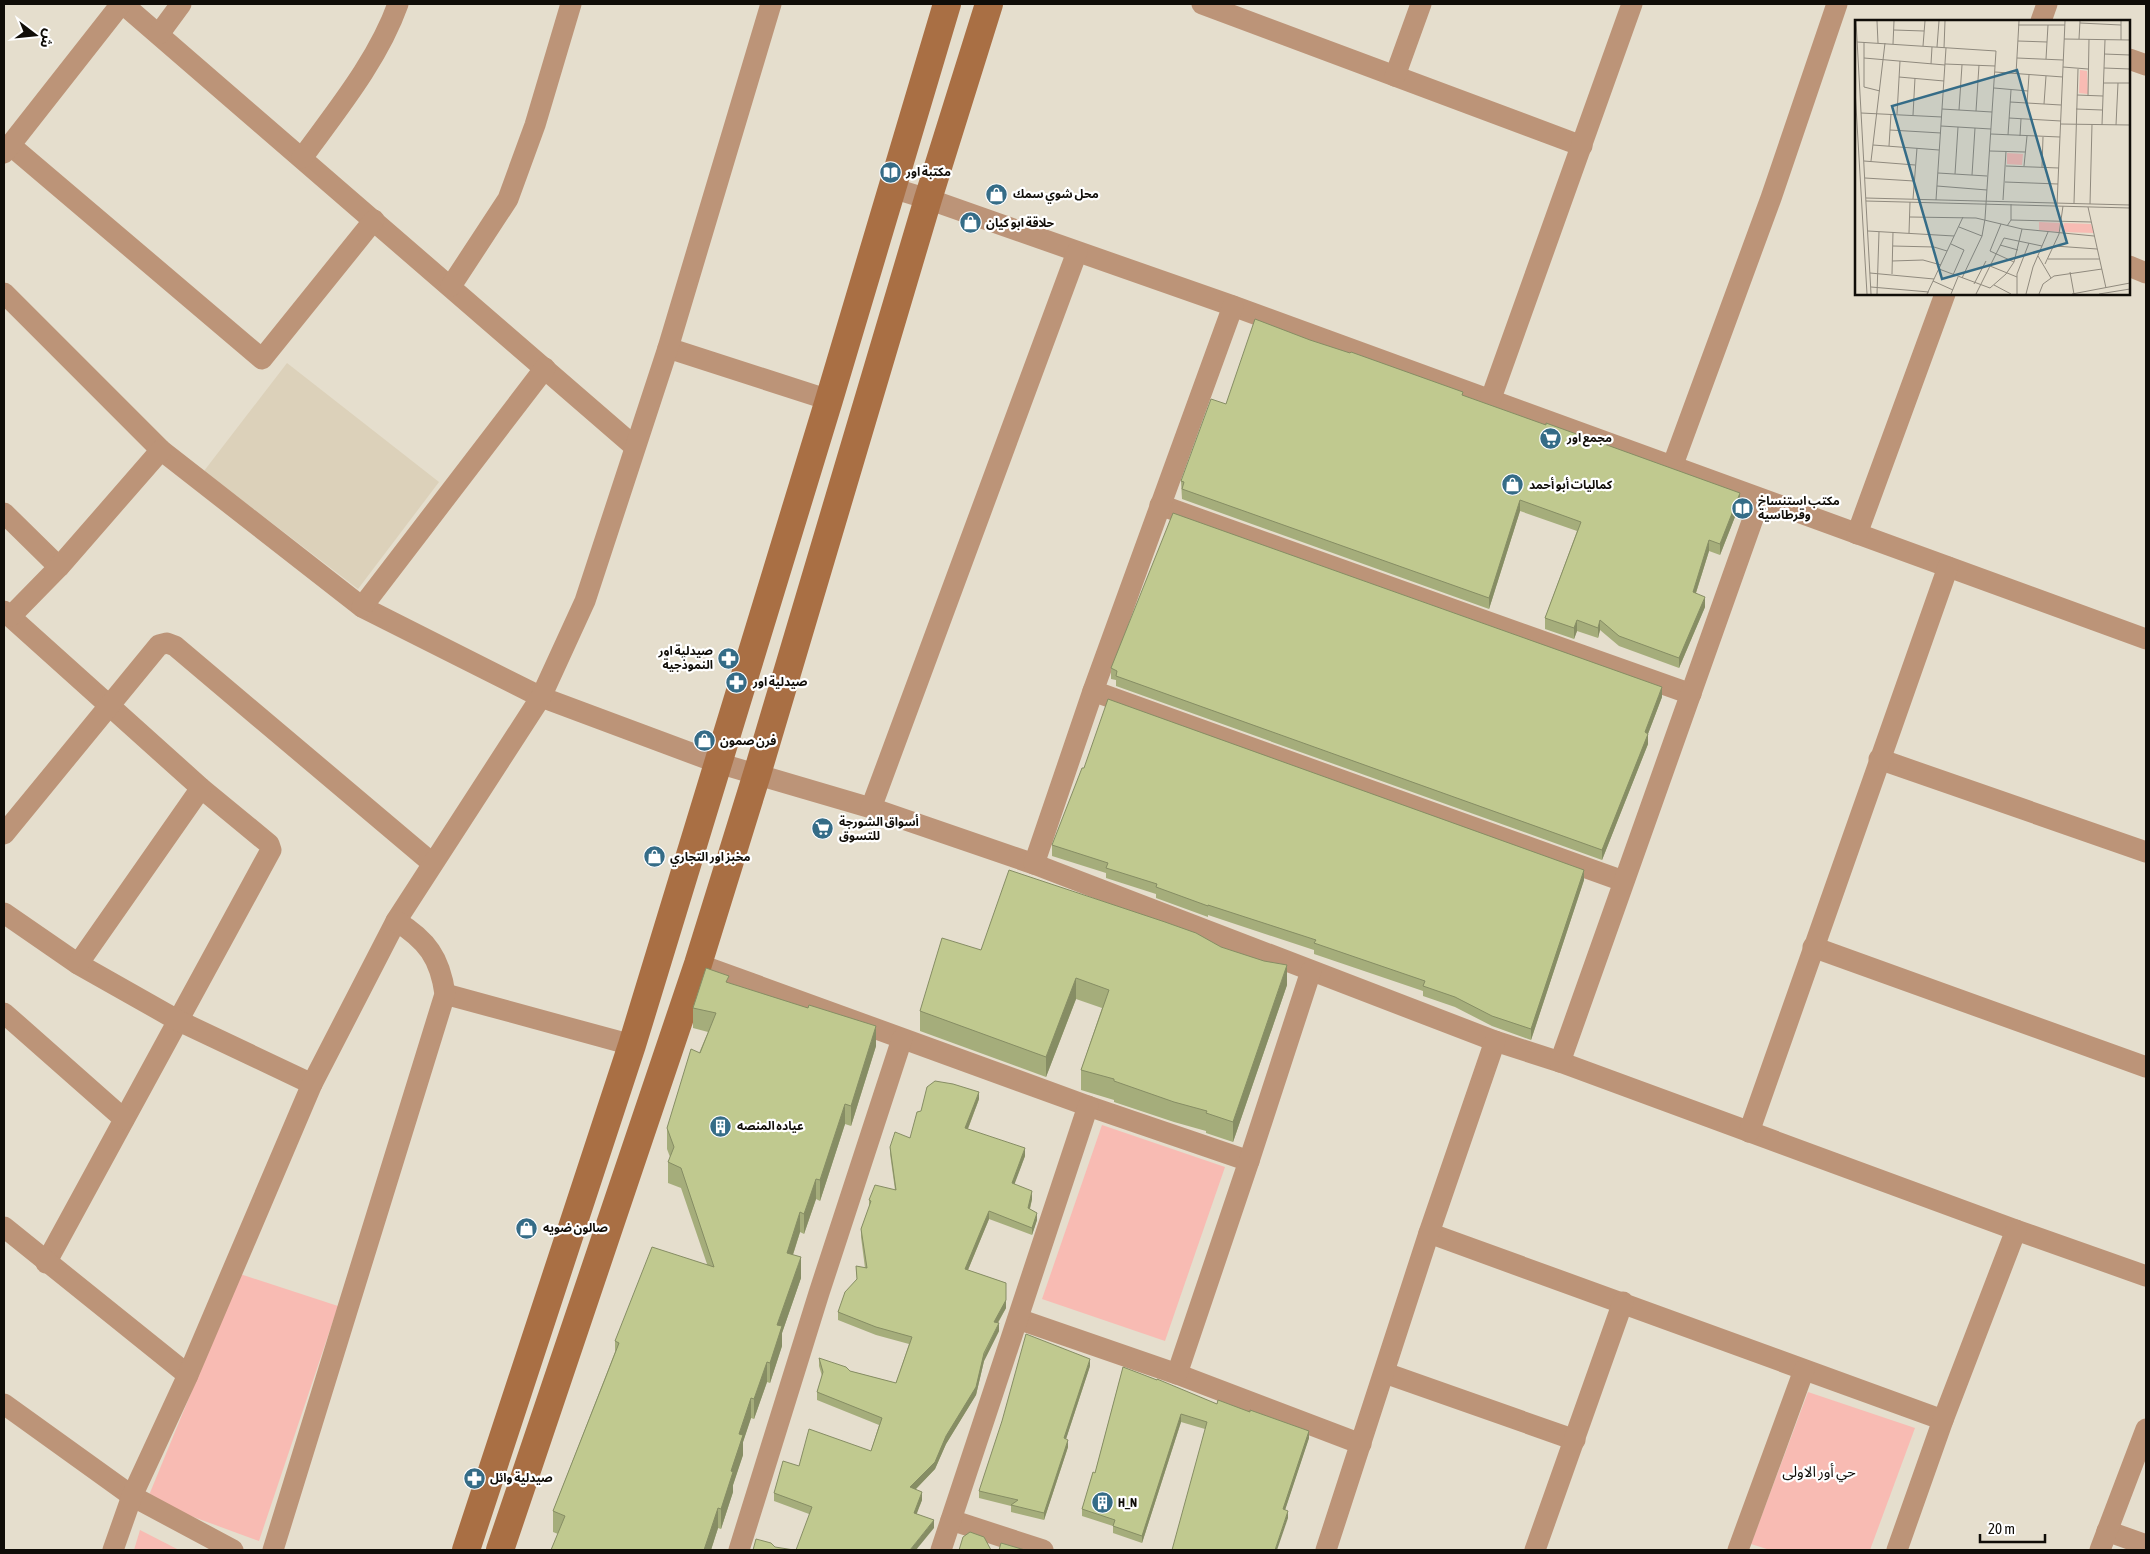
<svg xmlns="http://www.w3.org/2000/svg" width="2150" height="1554" viewBox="0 0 2150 1554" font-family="'Asap Condensed','Noto Sans Arabic',sans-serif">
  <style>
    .built { fill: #dcd1ba }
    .green { fill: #f8bbb3 }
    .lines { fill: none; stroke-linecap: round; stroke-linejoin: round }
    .street { stroke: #bc9478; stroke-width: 21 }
    .secondary { stroke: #a96f44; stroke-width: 28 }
    .wall { fill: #a5ad7b }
    .shaded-wall { fill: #868d64 }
    .building { fill: #c0c98f; stroke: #868d64 }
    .labels { text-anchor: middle; stroke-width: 4.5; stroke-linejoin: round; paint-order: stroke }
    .poi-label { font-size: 12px; font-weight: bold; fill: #100d08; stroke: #fff; text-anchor: start }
    .quarter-label { font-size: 15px; fill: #100d08; stroke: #fff }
    .inset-road { fill: none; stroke: #908a7e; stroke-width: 1 }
    .view { fill: #356c87; fill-opacity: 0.15; stroke: #356c87; stroke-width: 2.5 }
    .inset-edge { fill: none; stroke: #100d08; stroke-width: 2.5 }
  </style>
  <rect width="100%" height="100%" fill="#e5decd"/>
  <polygon class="built" points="287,363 439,482 358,589 204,471"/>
  <g class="green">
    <polygon points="1102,1125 1225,1167 1165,1341 1042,1299"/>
    <polygon points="240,1274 338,1306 259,1541 147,1500"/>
    <polygon points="1808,1392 1915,1428 1870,1550 1770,1550 1751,1544"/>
    <polygon points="140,1530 179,1550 134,1550"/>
  </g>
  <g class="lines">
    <g class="street">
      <polyline points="123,4 635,447"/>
      <polyline points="1202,4 1582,146"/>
      <polyline points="2041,21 2047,4"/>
      <polyline points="159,34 181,4"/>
      <polyline points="2129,59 2146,65"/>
      <polyline points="1395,76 1421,4"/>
      <polyline points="10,145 262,359 374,220"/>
      <polyline points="4,153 121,4"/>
      <path d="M302 158C337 110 378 60 398 4"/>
      <polyline points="892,188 928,199 1233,306 2146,639"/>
      <polyline points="2129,266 2146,273"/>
      <polyline points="451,286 508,199 535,125 571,4"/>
      <polyline points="4,293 161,450 362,607 541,697 718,763 871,808 1034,864 1495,1041 1560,1062 2016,1230 2146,1276"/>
      <polyline points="668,348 829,400"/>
      <polyline points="1490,401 1632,4"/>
      <polyline points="1672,467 1771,198 1837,4"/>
      <polyline points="1160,505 1691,694"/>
      <polyline points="4,513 59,567"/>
      <polyline points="1857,534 1945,294"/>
      <polyline points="362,607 545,368"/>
      <polyline points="4,611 201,788 269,844 271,850 46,1263"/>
      <polyline points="11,616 59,567 161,450"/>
      <polyline points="1093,691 1623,881"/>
      <polyline points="1879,759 2146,852"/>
      <polyline points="871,808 1077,252"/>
      <polyline points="4,834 159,645 167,643 175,646 432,863"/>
      <polyline points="1034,864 1093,691 1233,306"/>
      <polyline points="4,913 78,964 177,1020 312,1084"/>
      <polyline points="1813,947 2146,1067"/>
      <polyline points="78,964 201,788"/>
      <polyline points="698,964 1088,1106 1249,1161"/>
      <polyline points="445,994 632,1045"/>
      <polyline points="4,1013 124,1119"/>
      <polyline points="1560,1062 1760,499"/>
      <polyline points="1749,1132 1948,567"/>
      <polyline points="4,1227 188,1375"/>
      <polyline points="1429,1233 1943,1420"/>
      <polyline points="1018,1319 1177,1374 1361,1444"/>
      <polyline points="1385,1373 1575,1440"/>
      <polyline points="1177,1374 1249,1161 1311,971"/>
      <polyline points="4,1404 132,1496 233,1550"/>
      <polyline points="951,1520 1043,1550"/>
      <polyline points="2107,1531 2146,1545"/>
      <polyline points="113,1550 132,1496 188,1375 312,1084 396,921 541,697 585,601 668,348 771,4"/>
      <path d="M273 1550 445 994C440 958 427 940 396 921"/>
      <polyline points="739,1550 819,1293 902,1039"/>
      <polyline points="941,1550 1088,1106"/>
      <polyline points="1326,1550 1429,1233 1495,1041"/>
      <polyline points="1535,1550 1623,1302"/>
      <polyline points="1738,1550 1804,1370"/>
      <polyline points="1897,1550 1943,1420 2016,1230"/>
      <polyline points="2100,1550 2146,1429"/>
    </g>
    <g class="secondary">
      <polyline points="466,1550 632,1045 829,400 947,4"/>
      <polyline points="500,1550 698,964 757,774 928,199 989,4"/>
    </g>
  </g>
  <g class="wall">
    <polygon points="1463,396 1740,504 1720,555 1709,551 1696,593 1705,607 1679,668 1619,646 1600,630 1598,638 1577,631 1574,639 1545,629 1545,618 1577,531 1520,511 1489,609 1182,499 1181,481 1226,404"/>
    <polygon points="1111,668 1662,697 1648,734 1648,744 1602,860 1116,686 1116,680 1111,679"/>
    <polygon points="1052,845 1584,880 1531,1040 1492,1026 1455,1007 1423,996 1423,991 1314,954 1314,950 1208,915 1208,917 1156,898 1156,894 1106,878 1106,873 1052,856"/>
    <polygon points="981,950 1287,985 1233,1142 1206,1133 1206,1131 1174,1122 1114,1102 1114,1100 1081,1090 1081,1070 1102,1008 1076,999 1046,1077 920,1031 920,1011"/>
    <polygon points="729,983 876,1046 851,1126 845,1124 820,1201 816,1199 804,1234 800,1232 793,1255 801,1278 782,1333 782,1346 770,1383 767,1382 754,1419 751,1418 743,1442 743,1455 733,1485 733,1492 721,1529 718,1528 711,1550 551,1550 558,1534 553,1532 553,1511 615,1352 615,1341 707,1264 681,1188 668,1183 668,1162 670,1157 667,1149 667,1128 708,1032 693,1028 693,1008"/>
    <polygon points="979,1099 968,1129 1025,1156 1014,1184 1032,1199 1030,1209 1037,1220 1032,1235 989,1219 968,1270 1006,1283 1006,1308 998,1323 999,1331 984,1361 976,1395 946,1444 935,1469 916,1489 922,1500 916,1514 934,1528 809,1514 774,1501 774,1493 799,1466 871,1451 879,1425 817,1400 817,1392 822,1376 819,1366 819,1358 850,1371 896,1383 909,1344 876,1335 838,1320 838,1312 857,1279 856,1266 865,1268 861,1237 861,1229 869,1207 869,1200 895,1190 890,1154 890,1147 910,1138"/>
    <polygon points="1090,1366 1066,1439 1068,1447 1044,1520 1011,1512 1011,1506 979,1498 979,1491"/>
    <polygon points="1123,1367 1217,1404 1309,1438 1285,1510 1288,1518 1205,1429 1181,1422 1142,1543 1113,1533 1113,1526 1082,1516 1082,1509 1095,1473"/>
  </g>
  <g class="shaded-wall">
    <polygon points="1740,493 1740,504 1720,555 1720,544"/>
    <polygon points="1520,500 1520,511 1489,609 1489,598"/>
    <polygon points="1709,540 1709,551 1693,602 1693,592"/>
    <polygon points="1705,597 1705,607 1679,668 1679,658"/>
    <polygon points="1577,620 1577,631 1574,639 1574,628"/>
    <polygon points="1600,620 1600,630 1598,638 1598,628"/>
    <polygon points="1662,687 1662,697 1646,739 1648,734 1648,744 1602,860 1602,850 1645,732"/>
    <polygon points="1584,870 1584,880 1531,1040 1531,1029"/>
    <polygon points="1287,965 1287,985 1233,1142 1233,1122"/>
    <polygon points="1076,978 1076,999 1046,1077 1046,1057"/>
    <polygon points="876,1026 876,1046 851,1126 851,1106"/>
    <polygon points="979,1092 979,1099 965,1136 965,1128"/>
    <polygon points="845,1104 845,1124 820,1201 820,1180"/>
    <polygon points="1025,1148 1025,1156 1012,1191 1012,1183"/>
    <polygon points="816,1179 816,1199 804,1234 804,1214"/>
    <polygon points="1032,1191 1032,1199 1028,1216 1028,1208"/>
    <polygon points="989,1211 989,1219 965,1277 965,1269"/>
    <polygon points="800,1212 800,1232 787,1273 787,1253"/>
    <polygon points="1037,1213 1037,1220 1032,1235 1032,1228"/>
    <polygon points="801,1257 801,1278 782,1333 782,1346 770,1383 770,1363 777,1325"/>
    <polygon points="1006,1300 1006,1308 994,1329 994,1322"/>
    <polygon points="999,1323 999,1331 984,1361 976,1395 946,1444 935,1469 910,1495 910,1487 946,1436"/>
    <polygon points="1090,1359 1090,1366 1064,1445 1064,1438"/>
    <polygon points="767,1362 767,1382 754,1419 754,1399"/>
    <polygon points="751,1398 751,1418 743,1442 743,1455 733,1485 733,1492 721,1529 721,1509 731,1471 739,1434"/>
    <polygon points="1181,1414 1181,1422 1142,1543 1142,1536"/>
    <polygon points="1309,1431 1309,1438 1283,1516 1283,1509"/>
    <polygon points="1068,1440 1068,1447 1044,1520 1044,1513"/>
    <polygon points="922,1492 922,1500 914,1521 914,1513"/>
    <polygon points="718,1508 718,1528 711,1550 704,1550"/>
    <polygon points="1288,1511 1288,1518 1277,1550 1275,1550"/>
    <polygon points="934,1520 934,1528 916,1550 910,1550"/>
  </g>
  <g class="building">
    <polygon points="1255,319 1310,340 1350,353 1351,352 1463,392 1462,395 1546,425 1546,423 1740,493 1720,544 1709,540 1693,592 1705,597 1679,658 1619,636 1600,620 1598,628 1577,620 1574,628 1545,618 1581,522 1520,500 1489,598 1182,489 1184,482 1181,481 1211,399 1226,404"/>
    <polygon points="1173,513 1662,687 1645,732 1648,734 1602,850 1116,676 1117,671 1111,668"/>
    <polygon points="1108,699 1584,870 1531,1029 1492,1016 1455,997 1423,986 1425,981 1314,943 1316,940 1208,905 1208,906 1156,887 1157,884 1106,868 1108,863 1052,845 1082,768 1084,768"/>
    <polygon points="1009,870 1165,922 1196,933 1221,947 1264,961 1287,965 1233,1122 1206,1113 1207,1111 1174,1102 1114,1081 1114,1079 1081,1070 1109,990 1076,978 1046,1057 920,1011 942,938 981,950"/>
    <polygon points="706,968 729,976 726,982 808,1008 809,1005 876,1026 851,1106 845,1104 820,1180 816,1179 804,1214 800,1212 787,1253 801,1257 777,1325 782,1326 770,1363 767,1362 754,1399 751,1398 739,1434 743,1435 731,1471 733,1472 721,1509 718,1508 704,1550 551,1550 565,1516 553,1511 605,1379 619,1343 615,1341 652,1247 714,1267 681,1168 668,1162 674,1147 667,1128 691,1049 700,1053 716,1013 693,1008"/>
    <polygon points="935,1081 953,1084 979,1092 965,1128 1025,1148 1012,1183 1032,1191 1028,1208 1037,1213 1032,1228 989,1211 965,1269 1006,1283 1006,1300 994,1322 999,1323 984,1353 976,1387 946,1436 935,1462 910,1487 922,1492 914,1513 934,1520 910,1550 796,1550 812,1507 774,1493 783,1461 799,1466 809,1429 871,1451 882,1418 817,1392 823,1372 819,1358 846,1367 850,1371 896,1383 912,1337 876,1327 838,1312 845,1292 857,1279 856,1266 867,1268 861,1229 871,1201 869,1200 875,1185 896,1190 890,1147 895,1132 910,1138 917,1112 921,1111 927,1087"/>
    <polygon points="1026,1334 1090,1359 1064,1438 1068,1440 1044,1513 1011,1505 1018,1500 979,1491 1002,1421"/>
    <polygon points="1123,1367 1157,1380 1157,1379 1217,1404 1218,1400 1250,1412 1250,1410 1309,1431 1283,1509 1288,1511 1275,1550 1172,1550 1207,1422 1181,1414 1142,1536 1113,1526 1115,1520 1082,1509 1093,1472 1095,1473"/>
    <polygon points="970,1532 984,1537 991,1550 959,1550 963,1537"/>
    <polygon points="756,1539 771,1543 775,1547 794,1550 753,1550"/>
    <polygon points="1001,1543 1025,1550 999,1550"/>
  </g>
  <defs>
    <symbol id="library-disc" viewBox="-11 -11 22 22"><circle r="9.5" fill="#356c87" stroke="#fff"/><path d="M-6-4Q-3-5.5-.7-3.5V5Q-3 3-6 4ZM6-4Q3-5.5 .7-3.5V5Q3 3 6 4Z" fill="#fff"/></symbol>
    <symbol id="shop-disc" viewBox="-11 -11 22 22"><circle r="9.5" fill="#356c87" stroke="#fff"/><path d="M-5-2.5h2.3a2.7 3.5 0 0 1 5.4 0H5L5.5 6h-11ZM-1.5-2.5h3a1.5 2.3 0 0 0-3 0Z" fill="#fff"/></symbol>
    <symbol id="supermarket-disc" viewBox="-11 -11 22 22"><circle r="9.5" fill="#356c87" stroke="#fff"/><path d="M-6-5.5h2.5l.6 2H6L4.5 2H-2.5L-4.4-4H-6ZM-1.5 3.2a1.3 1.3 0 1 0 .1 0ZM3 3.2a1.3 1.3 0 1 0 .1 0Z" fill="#fff"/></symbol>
    <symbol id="pharmacy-disc" viewBox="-11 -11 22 22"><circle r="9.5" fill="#356c87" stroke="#fff"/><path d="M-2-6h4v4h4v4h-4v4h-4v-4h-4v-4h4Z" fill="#fff"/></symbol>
    <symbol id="building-disc" viewBox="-11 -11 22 22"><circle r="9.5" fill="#356c87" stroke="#fff"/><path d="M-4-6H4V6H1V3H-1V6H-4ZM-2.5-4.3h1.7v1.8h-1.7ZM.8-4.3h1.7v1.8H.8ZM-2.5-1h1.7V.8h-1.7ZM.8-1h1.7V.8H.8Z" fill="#fff"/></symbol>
  </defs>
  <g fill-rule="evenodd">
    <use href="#library-disc" x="878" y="160" width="25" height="25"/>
    <use href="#shop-disc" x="984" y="182" width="25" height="25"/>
    <use href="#shop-disc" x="958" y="210" width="25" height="25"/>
    <use href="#supermarket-disc" x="1538" y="426" width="25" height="25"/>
    <use href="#shop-disc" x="1500" y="472" width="25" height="25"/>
    <use href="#library-disc" x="1730" y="496" width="25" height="25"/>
    <use href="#pharmacy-disc" x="716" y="646" width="25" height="25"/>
    <use href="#pharmacy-disc" x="724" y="670" width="25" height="25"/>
    <use href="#shop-disc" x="692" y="728" width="25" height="25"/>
    <use href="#supermarket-disc" x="810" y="816" width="25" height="25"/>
    <use href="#shop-disc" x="642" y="844" width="25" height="25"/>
    <use href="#building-disc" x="708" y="1114" width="25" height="25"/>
    <use href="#shop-disc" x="514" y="1216" width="25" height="25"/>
    <use href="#pharmacy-disc" x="462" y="1466" width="25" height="25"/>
    <use href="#building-disc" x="1090" y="1490" width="25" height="25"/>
  </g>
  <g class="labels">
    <g class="poi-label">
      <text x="906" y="176">مكتبة اور</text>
      <text x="1013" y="198">محل شوي سمك</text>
      <text x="986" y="227">حلاقة ابو كيان</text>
      <text x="1567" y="442">مجمع اور</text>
      <text x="1529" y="489">كماليات أبو أحمد</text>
      <text x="1758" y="505">مكتب استنساخ<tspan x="1758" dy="14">وقرطاسية</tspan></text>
      <text x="713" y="655" text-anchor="end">صيدلية اور<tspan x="713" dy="14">النموذجية</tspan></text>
      <text x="753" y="686">صيدلية اور</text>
      <text x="720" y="745">فرن صمون</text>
      <text x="839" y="826">أسواق الشورجة<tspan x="839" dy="14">للتسوق</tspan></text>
      <text x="670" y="861">مخبز اور التجاري</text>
      <text x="737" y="1130">عياده المنصه</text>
      <text x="543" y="1232">صالون ضويه</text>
      <text x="490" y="1482">صيدلية وائل</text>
      <text x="1118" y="1507">H_N</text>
    </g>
    <g class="quarter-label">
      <text x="1819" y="1477">حي أور الاولى</text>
    </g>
  </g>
  <g transform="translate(1855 20)">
    <rect width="275" height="275" fill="#e5decd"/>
    <path d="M225 50 232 51 233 74 224 73ZM152 133 168 134 167 145 152 144ZM184 202 205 203 204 212 184 210ZM209 203 236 204 239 213 207 212Z" fill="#f8bbb3"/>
    <path class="inset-road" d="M1 1 16 274M22 1 23 23M225 3 266 5M163 5H210M39 10 69 11M209 19 275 20M224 19 225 1M266 20V1M163 21 192 22M2 22 141 31 130 199 127 216 107 258M9 22V67L25 71M38 24 39 1M68 26 70 1M82 27 84 1M89 28 90 1M249 34 275 35M9 38 90 45M162 38 208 40M191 39 193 5M76 44 77 27M90 44 140 46M208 47 233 49M249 48 275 49M140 52 208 57M161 54 164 1M44 57 89 61M248 63H275M139 68 173 71M0 69 12 274M222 75 248 76M233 76 234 19M155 82 206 85M172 83 174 55M189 84 191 56M87 89 137 92M221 89 247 90M104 90 107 45M121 91 124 45M6 93 87 97M42 94 45 41M58 95 60 58M154 98 206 101M205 104 275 105M247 105 250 20M261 105 263 63M86 106 136 109M35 110 86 113M136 114 205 117M153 115 156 70M165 116 166 99M18 125 84 130M34 126 36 94M135 131 170 132M9 141 60 145M16 141 30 23M151 146 204 148M169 146 172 116M187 147 188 117M83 153 132 156M100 154 103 107M117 155 120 108M10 158 59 161M150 162 203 164M82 166 132 170M11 178 275 185M58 179 62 128M81 180 91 28M148 180 151 131M11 181 275 188M219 183 223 49M156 184V200M235 184 237 104M202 185 210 1M233 187 251 268M55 197 121 198 167 209 239 216M146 204 135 231 159 242M152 206 156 200 236 202M104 207 127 216M13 211 99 216M54 213 55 182M96 224 109 230 98 255M145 225 163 230M38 226 79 227 92 231M200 226 242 229M183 236 196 258M193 239H244M37 241 68 240 86 245M190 244 204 214 208 186M135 246 162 257M84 249 135 268 151 254 159 242 167 209M215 252 219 274M15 253 79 259M37 254 38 212M78 261 98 270M119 264 131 241M139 265 156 274M16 267 74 272M22 274 24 212M72 274 108 197M96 274 103 257M121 274 149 218 187 226M162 274V254L174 223M171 274 178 247 193 212M184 274 188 264 199 256 247 249M217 274 275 263M244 274 275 269"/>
    <path class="view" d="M162 50 212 223 87 259 37 86Z"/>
    <rect width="275" height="275" class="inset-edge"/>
  </g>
  <rect width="2150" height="1554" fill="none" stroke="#100d08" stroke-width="10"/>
  <g transform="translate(35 35) rotate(106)" stroke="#ffffff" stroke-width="4" paint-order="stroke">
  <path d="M0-4L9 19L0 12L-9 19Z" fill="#100d08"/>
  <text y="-8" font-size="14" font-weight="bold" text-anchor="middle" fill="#100d08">ش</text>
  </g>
  <path d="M1980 1534v8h65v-8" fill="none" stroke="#100d08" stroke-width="2.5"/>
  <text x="1988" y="1534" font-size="15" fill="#100d08" stroke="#ffffff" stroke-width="4" paint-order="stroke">20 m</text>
</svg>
